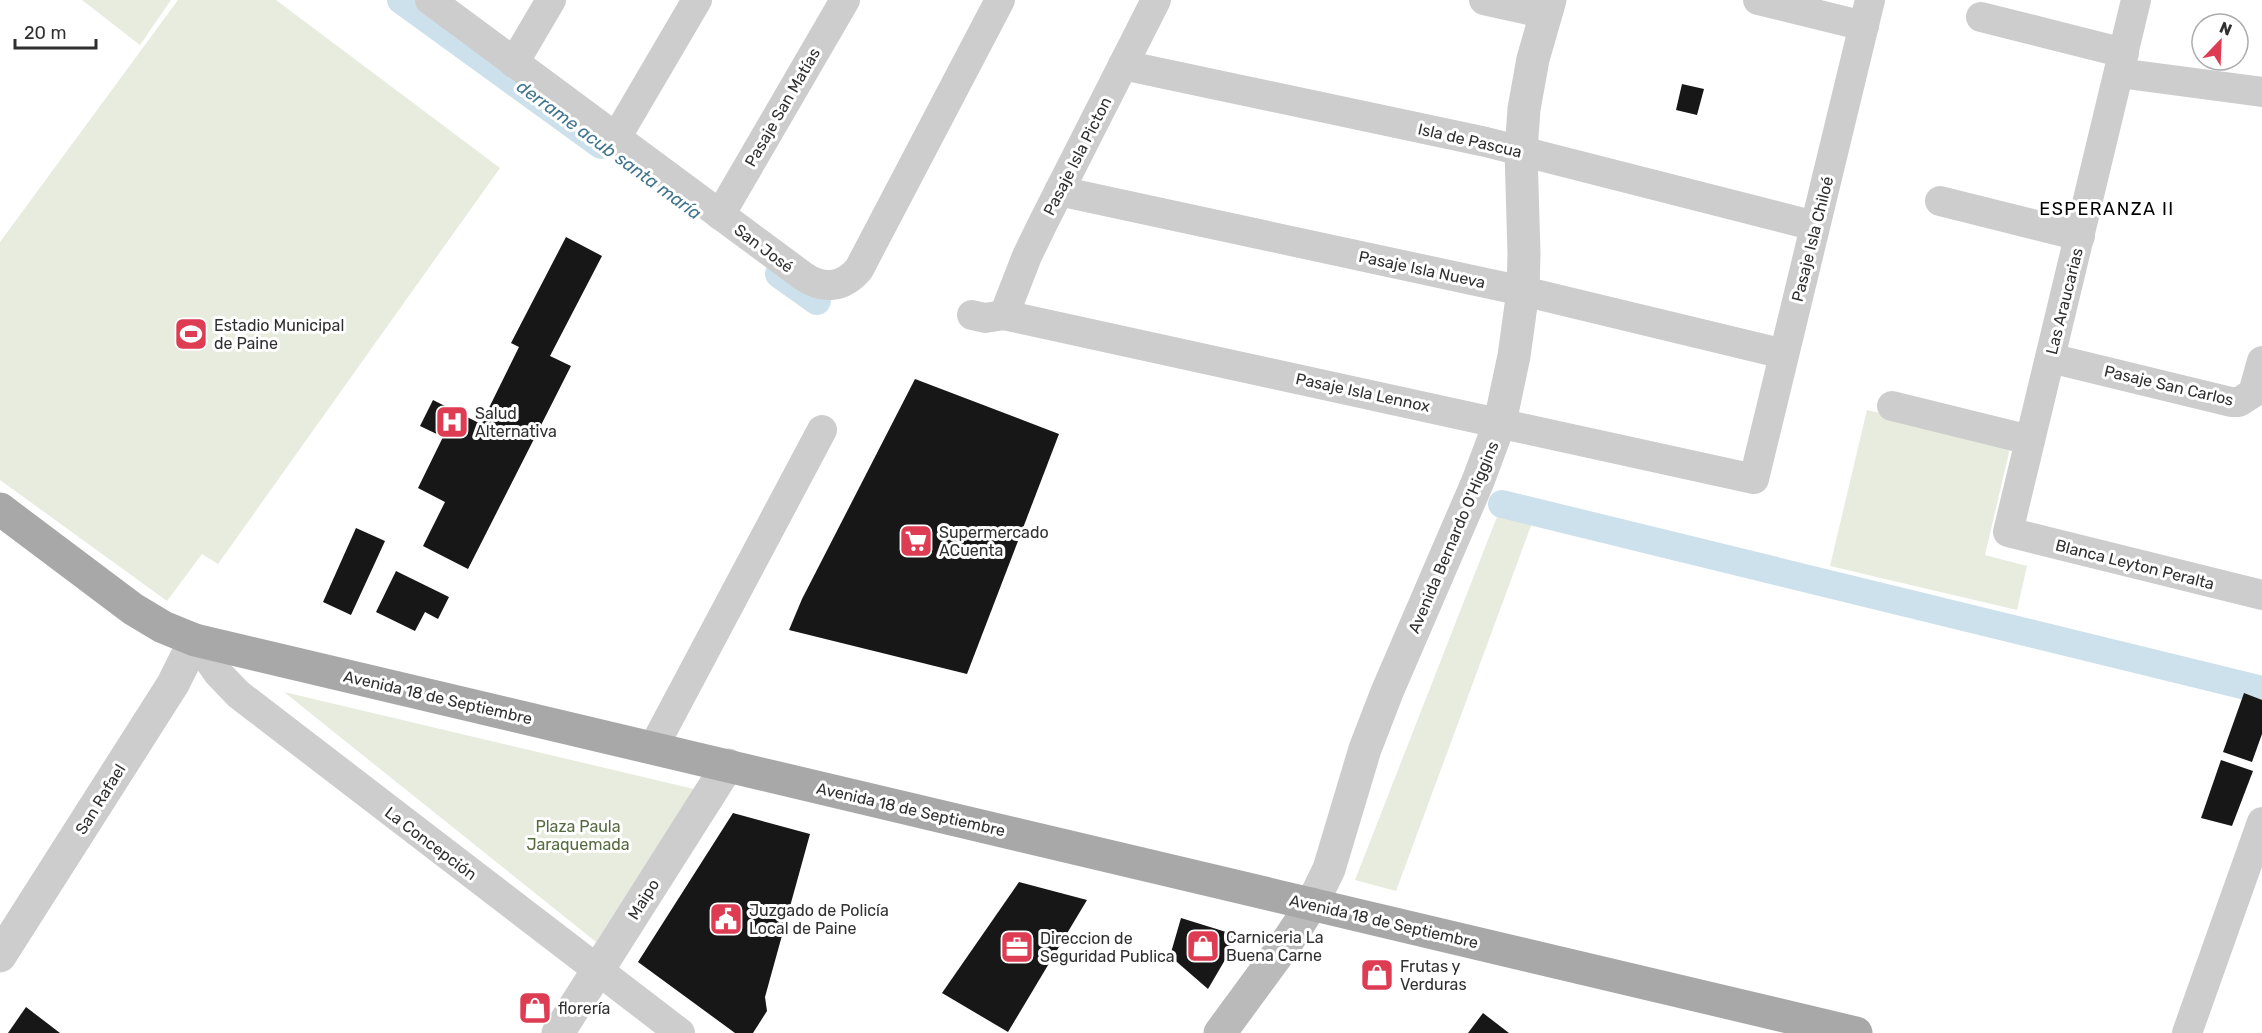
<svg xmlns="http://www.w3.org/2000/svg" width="2262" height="1033" viewBox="0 0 2262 1033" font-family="Rubik,sans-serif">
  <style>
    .green { fill: #e7ecdf }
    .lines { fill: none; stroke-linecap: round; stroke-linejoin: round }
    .canal { stroke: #cce1eb; stroke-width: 28 }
    .building { fill: #171717 }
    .minor { stroke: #cdcdcd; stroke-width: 30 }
    .tertiary { stroke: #cdcdcd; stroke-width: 33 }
    .secondary { stroke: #bababa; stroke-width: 33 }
    .primary { stroke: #a8a8a8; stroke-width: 33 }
    .labels { text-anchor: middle; stroke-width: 6; stroke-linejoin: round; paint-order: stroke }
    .street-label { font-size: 16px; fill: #303030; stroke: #fff }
    .poi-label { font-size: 16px; fill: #303030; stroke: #fff; text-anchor: start }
    .park-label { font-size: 16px; fill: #566a3f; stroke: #fff }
    .water-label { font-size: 18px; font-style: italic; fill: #41758e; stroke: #fff }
    .neighbourhood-label { font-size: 18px; letter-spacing: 1.5px; fill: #000; stroke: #fff }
  </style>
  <rect width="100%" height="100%" fill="#fff"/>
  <g class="green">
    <polygon points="82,0 171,0 140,45"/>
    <polygon points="178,0 276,0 500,168 218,564 202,554 167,601 0,480 0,242"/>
    <polygon points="1867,410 2011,444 1985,555 2027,566 2017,610 1830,566"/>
    <polygon points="1502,504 1535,515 1396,891 1355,880"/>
    <polygon points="284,692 694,789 596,942"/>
  </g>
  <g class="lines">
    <g class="canal">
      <polyline points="401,0 601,145"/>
      <polyline points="779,274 817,301"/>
      <polyline points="1502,504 2262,690"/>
    </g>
  </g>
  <g class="building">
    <polygon points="1682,84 1704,89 1697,115 1676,110"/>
    <polygon points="566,237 602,256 550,356 571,366 468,569 423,546 445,502 418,488 443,437 420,426 433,400 481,424 519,347 511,343"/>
    <polygon points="915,379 1059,434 967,674 789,630 802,599"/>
    <polygon points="356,528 385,541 351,615 323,602"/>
    <polygon points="396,571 449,597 438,619 425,612 415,631 376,612"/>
    <polygon points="2244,693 2262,700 2262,734 2252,762 2223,752"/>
    <polygon points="2221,760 2253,771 2232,826 2201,818"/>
    <polygon points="733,813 810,834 765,997 767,1011 753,1033 735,1033 638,962"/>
    <polygon points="1019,882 1087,900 1008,1032 942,993"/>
    <polygon points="1181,918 1239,936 1208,989 1170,956"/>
    <polygon points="26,1007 60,1033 8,1033"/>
    <polygon points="1483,1013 1509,1033 1468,1033"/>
  </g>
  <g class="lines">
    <g class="minor">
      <path d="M430 0 803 276C823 290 843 288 859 269L1000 0"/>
      <polyline points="1484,0 1546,14"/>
      <polyline points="1758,0 1864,26"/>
      <polyline points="2136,0 2008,532 2262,595"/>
      <polyline points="1981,17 2124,53"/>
      <polyline points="514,63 551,0"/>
      <polyline points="1123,65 1486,142 1815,226"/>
      <polyline points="2119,73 2262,92"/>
      <polyline points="616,138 697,0"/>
      <polyline points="1059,191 1523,291 1784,354"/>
      <polyline points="1940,201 2080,236"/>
      <polyline points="720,215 845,0"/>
      <polyline points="972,315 985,318 1004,315 1754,479 1870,0"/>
      <polyline points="1004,315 1027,256 1043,223 1156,0"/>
      <polyline points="2050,358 2231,402 2239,402 2253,393 2262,361"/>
      <polyline points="1892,406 2030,440"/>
      <polyline points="195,640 218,673 238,694 680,1033"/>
      <polyline points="653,748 822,430"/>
      <polyline points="2187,1033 2262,822"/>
    </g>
    <g class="tertiary">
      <polyline points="1312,904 1329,869 1365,749 1387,692 1478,481 1500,422 1514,356 1523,291 1524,254 1521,151 1524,109 1533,59 1550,0"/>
      <polyline points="0,956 173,684 195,640"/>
      <polyline points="558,1033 728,765"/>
    </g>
    <polyline class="secondary" points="1220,1033 1289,939 1312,904"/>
    <polyline class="primary" points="0,509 133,609 163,627 195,640 1856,1033"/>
  </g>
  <defs>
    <symbol id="stadium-square" viewBox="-11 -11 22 22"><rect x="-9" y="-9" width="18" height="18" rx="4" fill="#dd3c52" stroke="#fff"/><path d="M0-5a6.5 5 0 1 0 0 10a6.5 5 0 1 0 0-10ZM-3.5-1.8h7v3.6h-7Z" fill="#fff"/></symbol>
    <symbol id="hospital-square" viewBox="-11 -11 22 22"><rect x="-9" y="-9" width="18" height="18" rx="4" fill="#dd3c52" stroke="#fff"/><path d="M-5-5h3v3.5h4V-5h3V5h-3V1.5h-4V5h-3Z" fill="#fff"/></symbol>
    <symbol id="supermarket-square" viewBox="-11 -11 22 22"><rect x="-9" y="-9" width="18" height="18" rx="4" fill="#dd3c52" stroke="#fff"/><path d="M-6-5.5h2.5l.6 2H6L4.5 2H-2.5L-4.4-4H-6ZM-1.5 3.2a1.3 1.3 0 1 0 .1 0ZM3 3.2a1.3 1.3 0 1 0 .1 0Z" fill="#fff"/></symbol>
    <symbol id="civic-square" viewBox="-11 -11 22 22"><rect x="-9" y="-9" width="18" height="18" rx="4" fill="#dd3c52" stroke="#fff"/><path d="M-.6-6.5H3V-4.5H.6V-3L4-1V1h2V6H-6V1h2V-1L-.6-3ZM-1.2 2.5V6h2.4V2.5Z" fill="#fff"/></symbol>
    <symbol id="shop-square" viewBox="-11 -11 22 22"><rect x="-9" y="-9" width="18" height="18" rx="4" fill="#dd3c52" stroke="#fff"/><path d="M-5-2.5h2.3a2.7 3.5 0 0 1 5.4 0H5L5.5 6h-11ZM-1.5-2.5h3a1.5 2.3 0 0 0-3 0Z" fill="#fff"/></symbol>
    <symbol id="office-square" viewBox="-11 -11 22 22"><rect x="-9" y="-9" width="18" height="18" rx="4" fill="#dd3c52" stroke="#fff"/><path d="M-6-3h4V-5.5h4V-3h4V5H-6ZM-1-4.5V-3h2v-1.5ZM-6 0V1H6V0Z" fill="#fff"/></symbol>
  </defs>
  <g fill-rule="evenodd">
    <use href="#stadium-square" x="172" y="315" width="38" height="38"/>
    <use href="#hospital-square" x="433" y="403" width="38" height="38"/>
    <use href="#supermarket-square" x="897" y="522" width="38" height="38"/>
    <use href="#civic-square" x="707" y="900" width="38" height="38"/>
    <use href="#shop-square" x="1184" y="927" width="38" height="38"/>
    <use href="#office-square" x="998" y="928" width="38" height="38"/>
    <use href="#shop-square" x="1358" y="956" width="38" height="38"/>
    <use href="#shop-square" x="516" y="989" width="38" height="38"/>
  </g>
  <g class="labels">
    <g class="street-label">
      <text transform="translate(782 107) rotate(-60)" y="6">Pasaje San Matías</text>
      <text transform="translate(1470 140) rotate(13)" y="6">Isla de Pascua</text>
      <text transform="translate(1077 156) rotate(-63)" y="6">Pasaje Isla Picton</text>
      <text transform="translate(1812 239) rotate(-76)" y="6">Pasaje Isla Chiloé</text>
      <text transform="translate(764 248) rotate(37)" y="6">San José</text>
      <text transform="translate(1422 269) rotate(12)" y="6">Pasaje Isla Nueva</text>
      <text transform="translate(2064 301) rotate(-76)" y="6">Las Araucarias</text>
      <text transform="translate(2169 385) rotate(13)" y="6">Pasaje San Carlos</text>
      <text transform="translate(1363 392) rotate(12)" y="6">Pasaje Isla Lennox</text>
      <text transform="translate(1453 537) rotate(-67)" y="6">Avenida Bernardo O'Higgins</text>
      <text transform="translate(2135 564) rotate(14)" y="6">Blanca Leyton Peralta</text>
      <text transform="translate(438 697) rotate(13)" y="6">Avenida 18 de Septiembre</text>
      <text transform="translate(100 799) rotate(-58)" y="6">San Rafael</text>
      <text transform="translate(911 809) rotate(13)" y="6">Avenida 18 de Septiembre</text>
      <text transform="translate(431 843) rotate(37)" y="6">La Concepción</text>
      <text transform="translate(643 899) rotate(-58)" y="6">Maipo</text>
      <text transform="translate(1384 921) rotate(13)" y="6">Avenida 18 de Septiembre</text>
    </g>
    <g class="poi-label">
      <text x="214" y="331">Estadio Municipal<tspan x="214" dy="18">de Paine</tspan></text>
      <text x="475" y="419">Salud<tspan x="475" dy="18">Alternativa</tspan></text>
      <text x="939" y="538">Supermercado<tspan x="939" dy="18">ACuenta</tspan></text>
      <text x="749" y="916">Juzgado de Policía<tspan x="749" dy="18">Local de Paine</tspan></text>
      <text x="1226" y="943">Carniceria La<tspan x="1226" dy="18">Buena Carne</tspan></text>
      <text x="1040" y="944">Direccion de<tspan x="1040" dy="18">Seguridad Publica</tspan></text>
      <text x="1400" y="972">Frutas y<tspan x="1400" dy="18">Verduras</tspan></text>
      <text x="558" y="1014">florería</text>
    </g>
    <g class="park-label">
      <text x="578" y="832">Plaza Paula<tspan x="578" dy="18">Jaraquemada</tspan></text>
    </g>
    <g class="water-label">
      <text transform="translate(609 150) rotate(36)" y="6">derrame acub santa maría</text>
    </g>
    <g class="neighbourhood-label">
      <text x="2107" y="215">ESPERANZA II</text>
    </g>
  </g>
  <g transform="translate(2220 42) rotate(23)"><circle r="28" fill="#ffffff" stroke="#acacac" stroke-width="1.5"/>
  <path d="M0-4.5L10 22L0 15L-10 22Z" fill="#dd3c52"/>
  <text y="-9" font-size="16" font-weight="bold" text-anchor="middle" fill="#303030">N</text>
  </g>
  <path d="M15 39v9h81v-9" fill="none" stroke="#303030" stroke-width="3"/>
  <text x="24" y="39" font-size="18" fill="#303030" stroke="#ffffff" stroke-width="4.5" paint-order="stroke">20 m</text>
</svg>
